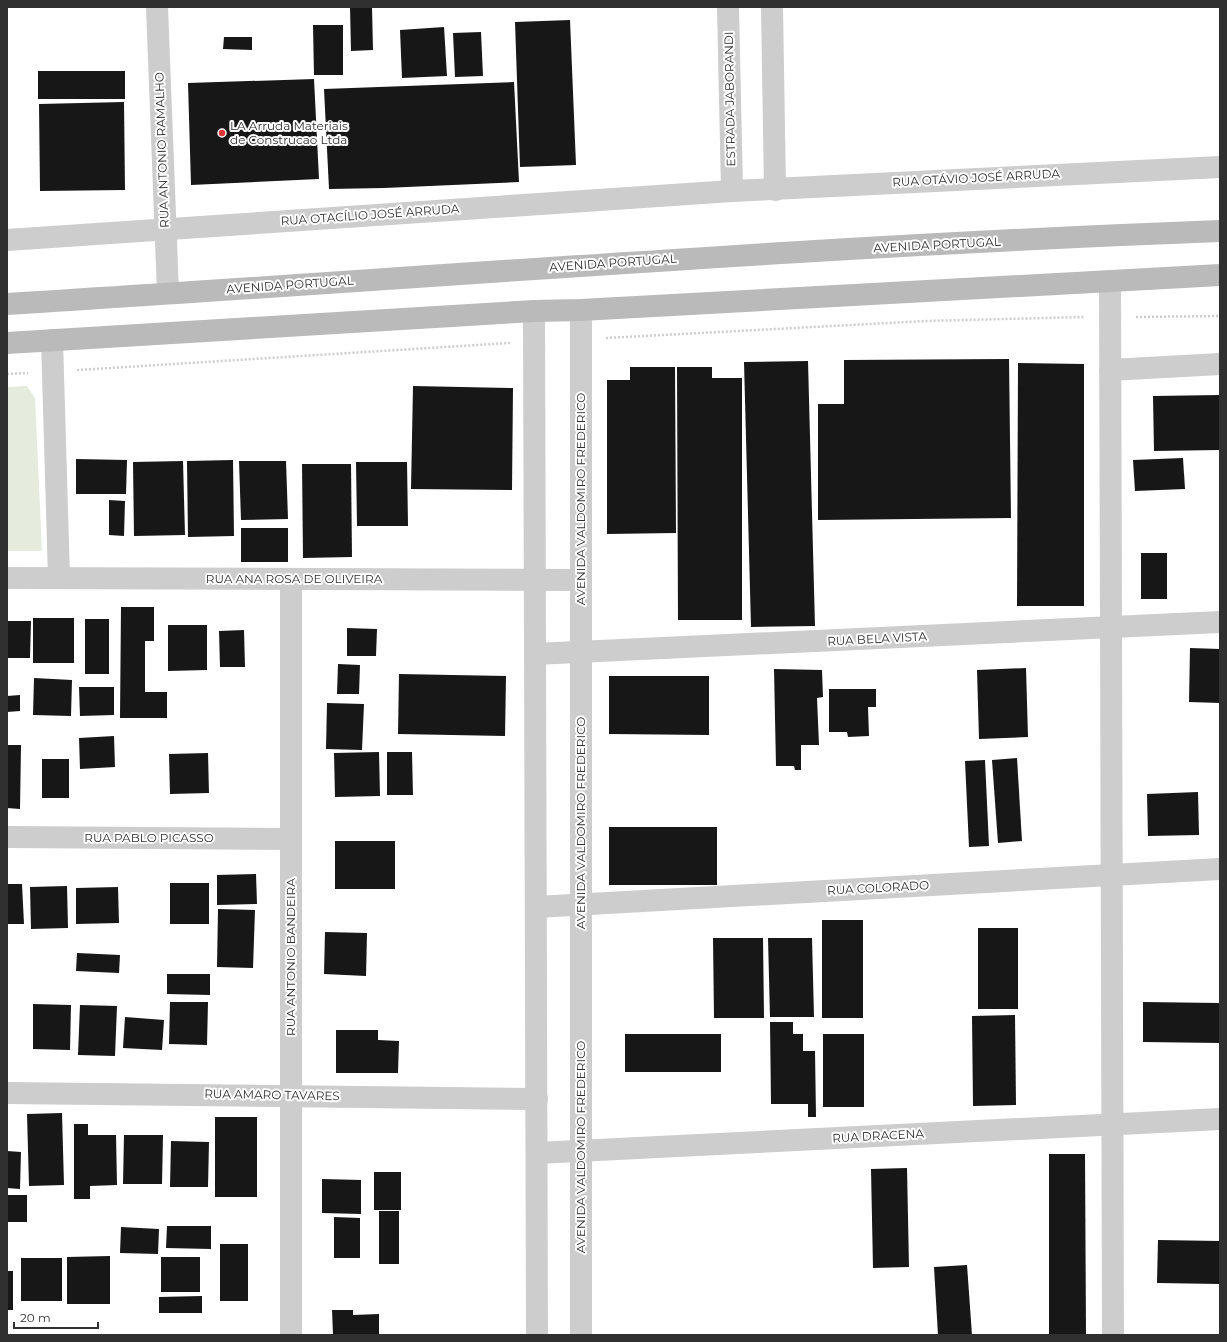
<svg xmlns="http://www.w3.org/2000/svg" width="1227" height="1342" viewBox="0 0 1227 1342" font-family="Montserrat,sans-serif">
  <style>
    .green { fill: #e5ecde }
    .building { fill: #171717 }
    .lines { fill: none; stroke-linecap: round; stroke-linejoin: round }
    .path { stroke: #cdcdcd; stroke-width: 2.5; stroke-dasharray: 2 2; stroke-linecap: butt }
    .street { stroke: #cdcdcd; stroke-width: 22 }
    .secondary { stroke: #bababa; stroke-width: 22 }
    .poi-dot { fill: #e23739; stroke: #fff; stroke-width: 1.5 }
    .labels { text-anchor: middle; stroke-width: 4; stroke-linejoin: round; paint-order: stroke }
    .street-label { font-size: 12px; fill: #303030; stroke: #fff }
    .poi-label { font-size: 12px; fill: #303030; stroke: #fff; text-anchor: start }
  </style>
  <rect width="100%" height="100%" fill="#fff"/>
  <polygon class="green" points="27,386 35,398 42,551 7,551 7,387"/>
  <g class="building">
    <polygon points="350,7 372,7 373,50 351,51"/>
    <polygon points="570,20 576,165 520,167 515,22"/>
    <polygon points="313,25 343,25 343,75 314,75"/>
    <polygon points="444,27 447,76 402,78 400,30"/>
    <polygon points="481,32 483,76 455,77 453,33"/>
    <polygon points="224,37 252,37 252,50 223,49"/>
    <rect x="38" y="71" width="87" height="28"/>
    <polygon points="314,79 319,179 191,185 188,83"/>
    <polygon points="514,82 519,182 384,188 329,189 324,89"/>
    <polygon points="124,102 125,190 40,191 39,104"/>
    <polygon points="1009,359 1011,518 818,520 818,404 844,404 844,360"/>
    <polygon points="808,361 815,626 751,627 744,362"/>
    <polygon points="1018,363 1084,364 1084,606 1017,606"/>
    <polygon points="630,367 675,367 676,533 607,534 607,380 630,380"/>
    <polygon points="677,367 712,367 712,378 742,378 742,620 678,620"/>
    <polygon points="413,386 513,388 512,490 411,489"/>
    <polygon points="1220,395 1220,450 1154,451 1153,396"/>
    <polygon points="1183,458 1185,489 1135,491 1133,460"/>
    <polygon points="76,459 127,460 126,494 76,494"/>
    <polygon points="233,460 234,536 188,537 187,461"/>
    <polygon points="183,461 185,535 134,536 133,462"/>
    <polygon points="239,461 286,461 288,519 241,520"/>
    <polygon points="356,462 407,462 408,526 357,526"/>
    <polygon points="302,464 351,464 352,557 303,558"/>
    <polygon points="109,500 125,501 124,536 109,535"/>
    <rect x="241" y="528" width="47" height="34"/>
    <rect x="1141" y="553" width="26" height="46"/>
    <polygon points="121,607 154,607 154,641 145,641 145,692 167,692 167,718 120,718"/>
    <rect x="33" y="618" width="41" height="45"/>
    <rect x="85" y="619" width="24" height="55"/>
    <polygon points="7,621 31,621 30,658 7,658"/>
    <polygon points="168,625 207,625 207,670 168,671"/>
    <polygon points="347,628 377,629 376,656 347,656"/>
    <polygon points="244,630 245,667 220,667 219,631"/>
    <polygon points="1190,648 1220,649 1220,703 1189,702"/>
    <polygon points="338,664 360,665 359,694 337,694"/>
    <polygon points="1026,668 1028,737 979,739 977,670"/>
    <polygon points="774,669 822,670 823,697 817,698 819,745 801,745 801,770 795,770 794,766 776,766"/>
    <polygon points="399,674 506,676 505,736 398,734"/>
    <polygon points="609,676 709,676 709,735 609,734"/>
    <polygon points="34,678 72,680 71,716 33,715"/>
    <polygon points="79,687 114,687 114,715 80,716"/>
    <polygon points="829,689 876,689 876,707 868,707 869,736 848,737 847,732 829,732"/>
    <polygon points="20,695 20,711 7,712 7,696"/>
    <polygon points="327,703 364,704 362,750 326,749"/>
    <polygon points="114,736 115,767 80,769 79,738"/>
    <polygon points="7,745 21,745 20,809 7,808"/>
    <polygon points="379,752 380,796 335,797 334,753"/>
    <polygon points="387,752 412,752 413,795 387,795"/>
    <polygon points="208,753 209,793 170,794 169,754"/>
    <polygon points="1017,758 1022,841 998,843 992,760"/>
    <rect x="42" y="759" width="27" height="39"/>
    <polygon points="985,760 989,846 969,847 965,761"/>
    <polygon points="1198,792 1199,835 1148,836 1147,794"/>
    <rect x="609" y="827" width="108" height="58"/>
    <rect x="335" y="841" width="60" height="48"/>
    <polygon points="256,874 257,904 217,905 217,875"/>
    <rect x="170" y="883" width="39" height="41"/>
    <polygon points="7,884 22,884 24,924 7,924"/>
    <polygon points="67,886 68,928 31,929 30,887"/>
    <polygon points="118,887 119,923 76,924 76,888"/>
    <polygon points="218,909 255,910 253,968 217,967"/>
    <rect x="822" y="920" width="41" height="98"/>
    <rect x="978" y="928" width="40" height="81"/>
    <polygon points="325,932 367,933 366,976 324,974"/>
    <polygon points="713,938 763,938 764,1018 714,1018"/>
    <polygon points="768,938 812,938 814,1017 770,1017"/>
    <polygon points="77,953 120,955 119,973 76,971"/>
    <polygon points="167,974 210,974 210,995 167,994"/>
    <polygon points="170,1002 208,1002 207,1045 169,1044"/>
    <polygon points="1143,1002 1220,1003 1220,1043 1143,1042"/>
    <polygon points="33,1004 71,1005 70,1050 33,1049"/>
    <polygon points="80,1005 117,1006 115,1056 78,1055"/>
    <polygon points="1015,1015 1016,1105 973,1106 972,1016"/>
    <polygon points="125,1017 164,1020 162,1050 123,1048"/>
    <polygon points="770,1022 793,1022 793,1034 803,1034 803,1051 815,1051 816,1117 808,1117 808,1104 771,1104"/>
    <polygon points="336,1030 378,1030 378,1040 399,1041 398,1073 336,1073"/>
    <rect x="625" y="1034" width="96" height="38"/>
    <rect x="823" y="1034" width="41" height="73"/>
    <polygon points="62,1113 64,1185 29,1186 27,1114"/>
    <rect x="215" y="1117" width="42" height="80"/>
    <polygon points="74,1124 88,1124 88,1135 116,1135 117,1185 90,1186 90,1199 74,1199"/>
    <polygon points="124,1135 163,1135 162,1184 123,1184"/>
    <polygon points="171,1141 209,1142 208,1187 170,1187"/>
    <polygon points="7,1151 21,1152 20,1189 7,1188"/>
    <polygon points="1049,1154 1085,1154 1086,1335 1049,1335"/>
    <polygon points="907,1168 909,1267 873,1268 871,1169"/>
    <rect x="374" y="1172" width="27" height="38"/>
    <polygon points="322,1179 361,1180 361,1214 322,1213"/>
    <rect x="7" y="1195" width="20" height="27"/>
    <rect x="379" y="1211" width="20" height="53"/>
    <polygon points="334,1217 360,1218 360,1258 334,1258"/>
    <polygon points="167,1226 211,1226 211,1249 166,1248"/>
    <polygon points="121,1227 159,1229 158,1254 120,1253"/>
    <polygon points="1158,1240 1220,1241 1220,1284 1157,1283"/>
    <rect x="220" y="1244" width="28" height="57"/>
    <polygon points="110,1256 110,1304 67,1304 67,1257"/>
    <rect x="161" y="1257" width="39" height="35"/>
    <rect x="21" y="1258" width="41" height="43"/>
    <polygon points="967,1265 972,1335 938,1335 934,1267"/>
    <rect x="7" y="1271" width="6" height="39"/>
    <polygon points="202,1296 202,1313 159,1313 159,1297"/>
    <polygon points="332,1310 353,1310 353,1315 379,1314 379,1335 333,1335"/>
  </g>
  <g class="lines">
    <g class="path">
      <polyline points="1136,317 1220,316"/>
      <polyline points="606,338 926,321 1085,317"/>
      <polyline points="77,370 510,343"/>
      <polyline points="7,374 28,373"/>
    </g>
    <g class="street">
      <polyline points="157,7 168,293"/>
      <polyline points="728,7 732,191"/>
      <polyline points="772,7 775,190"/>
      <polyline points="7,240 732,191 1220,167"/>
      <polyline points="1110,281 1113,1335"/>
      <polyline points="581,310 581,1335"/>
      <polyline points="534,311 537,1335"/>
      <polyline points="52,340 59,578"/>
      <polyline points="1110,370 1220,364"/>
      <polyline points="7,578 581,580"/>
      <polyline points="291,579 291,1335"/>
      <polyline points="535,654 1220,622"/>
      <polyline points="7,837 291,839"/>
      <polyline points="536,907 1220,869"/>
      <polyline points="7,1093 537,1099"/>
      <polyline points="537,1153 1220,1119"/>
    </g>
    <g class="secondary">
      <path d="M7 304C411 279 815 246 1220 231"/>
      <polyline points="7,343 534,311 581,310 1220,275"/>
    </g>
  </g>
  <circle class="poi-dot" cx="222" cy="133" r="4"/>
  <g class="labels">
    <g class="street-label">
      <text transform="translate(730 99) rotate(-91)" y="4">ESTRADA JABORANDI</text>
      <text transform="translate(162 150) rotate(-92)" y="4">RUA ANTONIO RAMALHO</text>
      <text transform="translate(976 178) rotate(-3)" y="4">RUA OTÁVIO JOSÉ ARRUDA</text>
      <text transform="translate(370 215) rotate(-4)" y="4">RUA OTACÍLIO JOSÉ ARRUDA</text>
      <text transform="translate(937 245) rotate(-3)" y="4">AVENIDA PORTUGAL</text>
      <text transform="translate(613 263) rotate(-4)" y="4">AVENIDA PORTUGAL</text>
      <text transform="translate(290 285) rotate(-4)" y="4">AVENIDA PORTUGAL</text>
      <text transform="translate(581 499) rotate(-90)" y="4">AVENIDA VALDOMIRO FREDERICO</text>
      <text x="294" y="583">RUA ANA ROSA DE OLIVEIRA</text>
      <text transform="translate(877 639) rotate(-3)" y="4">RUA BELA VISTA</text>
      <text transform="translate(581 823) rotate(-90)" y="4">AVENIDA VALDOMIRO FREDERICO</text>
      <text x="149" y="842">RUA PABLO PICASSO</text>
      <text transform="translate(878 888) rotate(-3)" y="4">RUA COLORADO</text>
      <text transform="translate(291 957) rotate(-90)" y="4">RUA ANTONIO BANDEIRA</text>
      <text transform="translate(272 1095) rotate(1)" y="4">RUA AMARO TAVARES</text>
      <text transform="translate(878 1136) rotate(-3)" y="4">RUA DRACENA</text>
      <text transform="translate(581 1147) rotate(-90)" y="4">AVENIDA VALDOMIRO FREDERICO</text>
    </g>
    <g class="poi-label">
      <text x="230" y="130">LA Arruda Materiais<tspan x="230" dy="14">de Construcao Ltda</tspan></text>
    </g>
  </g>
  <rect width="1227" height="1342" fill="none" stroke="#303030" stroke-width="16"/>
  <path d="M14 1322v6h84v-6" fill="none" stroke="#303030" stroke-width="2"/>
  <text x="20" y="1322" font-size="12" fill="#303030" stroke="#ffffff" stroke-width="3" paint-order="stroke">20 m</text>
</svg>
